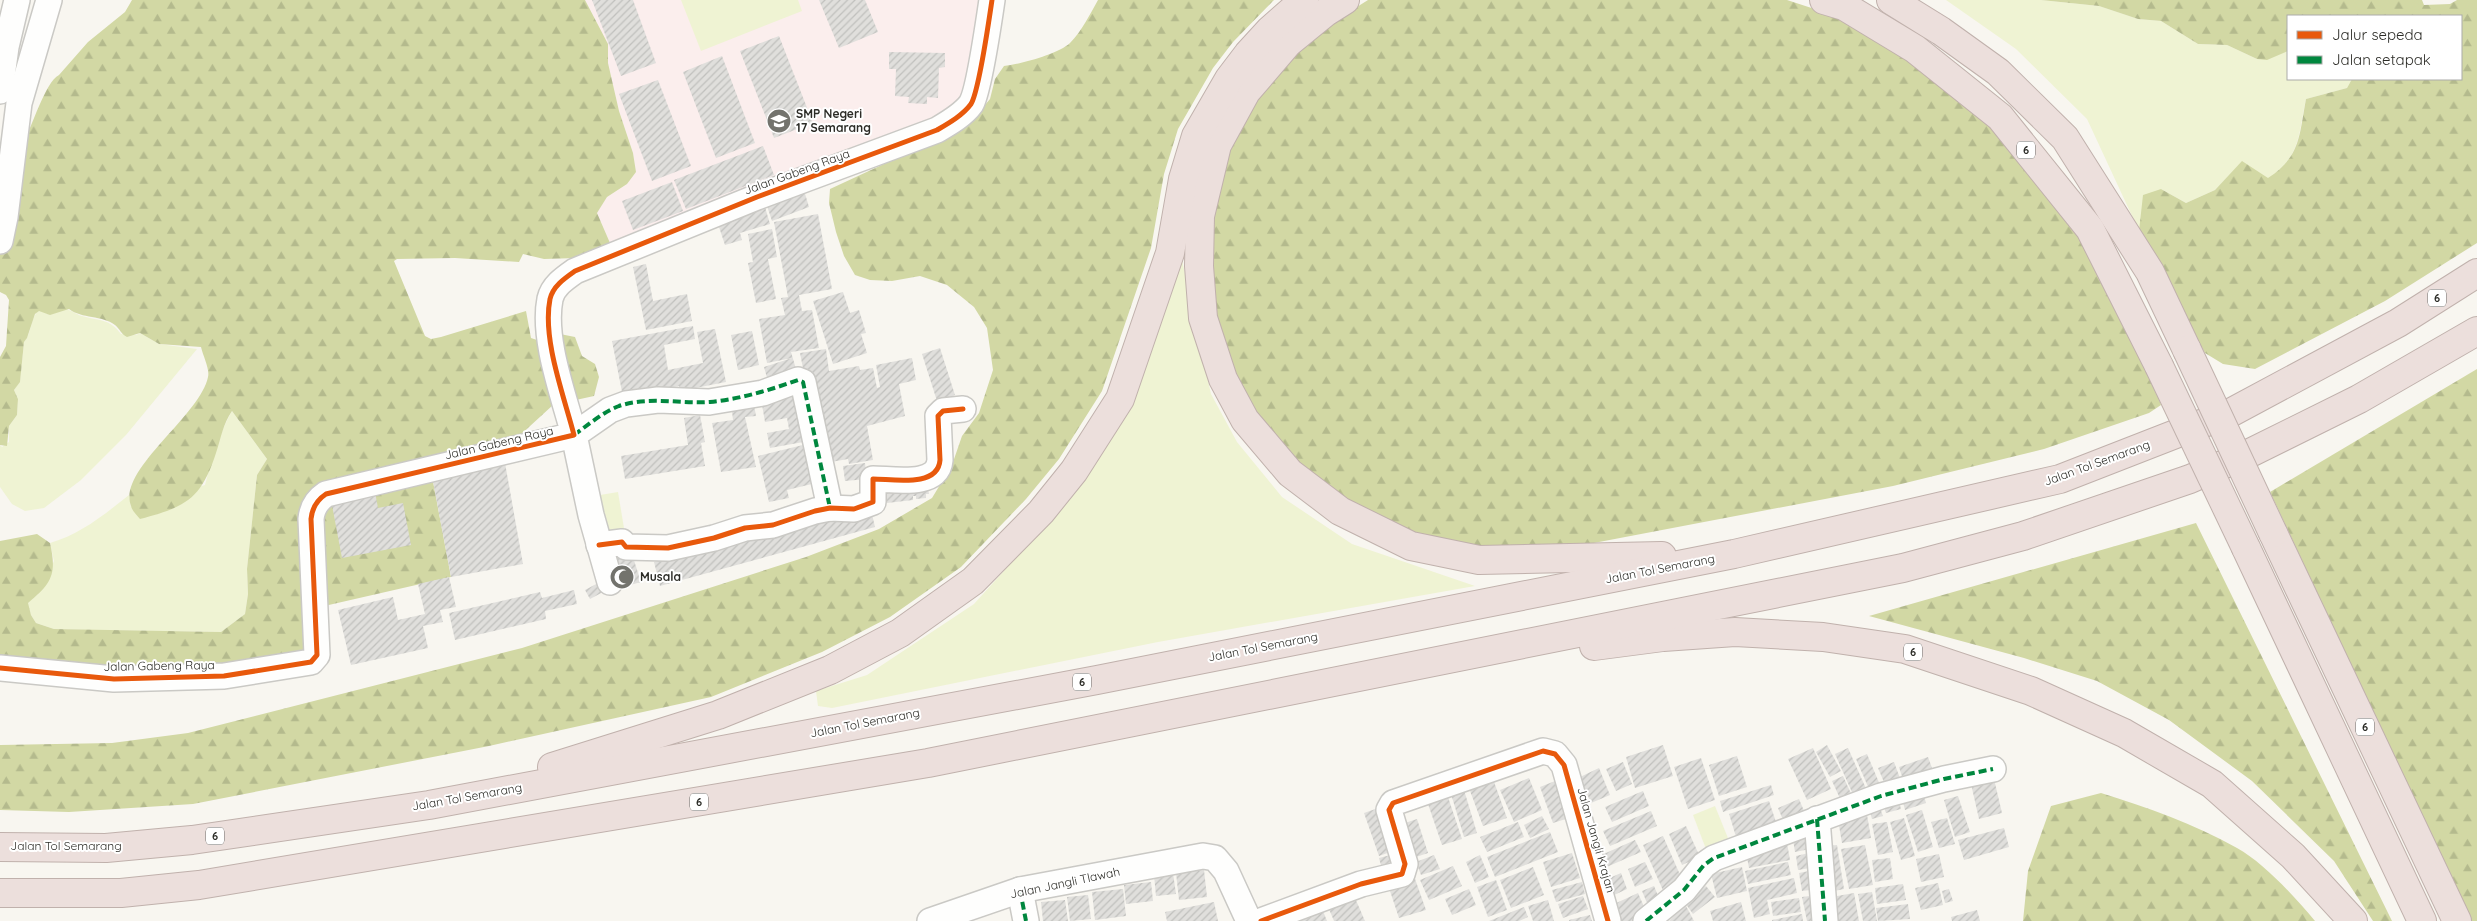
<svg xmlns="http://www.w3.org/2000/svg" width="2477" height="921" viewBox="0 0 2477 921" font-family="Quicksand,sans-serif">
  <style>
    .education { fill: #fbeeed }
    .green { fill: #eff3d3 }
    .forest { fill: url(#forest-firs) }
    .building { fill: url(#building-hatch) }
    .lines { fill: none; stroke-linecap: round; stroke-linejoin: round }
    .minor-casing { stroke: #cac9c5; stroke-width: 28 }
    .highway-casing { stroke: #c0b1ac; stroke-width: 30 }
    .minor { stroke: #fefefd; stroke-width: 25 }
    .highway { stroke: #ecdfdc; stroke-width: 28 }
    .highway-bridge-casing { stroke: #c0b1ac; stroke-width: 30; stroke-linecap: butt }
    .highway-bridge { stroke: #ecdfdc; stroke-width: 28 }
    .quiet { stroke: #00873e; stroke-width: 4; stroke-dasharray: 8 4; stroke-linecap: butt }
    .cycleway-casing { stroke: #fff; stroke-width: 8 }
    .cycleway { stroke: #e8590c; stroke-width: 5 }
    .labels { text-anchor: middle; stroke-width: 4; stroke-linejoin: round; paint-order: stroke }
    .shield { fill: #fff; stroke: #6b6b68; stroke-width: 1 }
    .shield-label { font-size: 11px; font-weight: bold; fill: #2c2c27 }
    .poi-label { font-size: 12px; font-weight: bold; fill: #2c2c27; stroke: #fff; text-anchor: start }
    .street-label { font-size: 12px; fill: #2c2c27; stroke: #fff }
  </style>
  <defs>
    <pattern id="forest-firs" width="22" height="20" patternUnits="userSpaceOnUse" patternTransform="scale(1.25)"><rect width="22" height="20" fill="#d2d8a4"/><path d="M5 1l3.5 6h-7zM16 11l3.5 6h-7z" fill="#b4ba8d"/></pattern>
    <pattern id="building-hatch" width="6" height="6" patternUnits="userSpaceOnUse" patternTransform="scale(1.25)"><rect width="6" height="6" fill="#e0dfdc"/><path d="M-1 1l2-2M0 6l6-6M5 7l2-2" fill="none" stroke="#c0c0bd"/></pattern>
  </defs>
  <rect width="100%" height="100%" fill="#f8f6f0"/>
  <polygon class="education" points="585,0 982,0 965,108 703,205 610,243 597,213 607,197 627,184 636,172 633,153 619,111 608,63 608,44"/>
  <g class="green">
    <polygon points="681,0 798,0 802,11 701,51"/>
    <path d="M1946 0H2041L2099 6 2138 19 2161 21 2198 44 2227 45 2257 59 2288 51V79H2352L2347 88 2306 99C2298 136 2301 156 2268 179L2242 162 2215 190 2186 203 2161 189 2139 231 2087 119 2016 49Z"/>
    <polygon points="1179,246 1211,394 1237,442 1282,497 1352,544 1475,586 1158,642 832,708 818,706 816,691 867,675 974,604 1077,490 1134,399"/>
    <path d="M63 309C71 309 75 314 82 316 99 321 109 318 121 334L136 335 140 333 159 344 197 349 126 435 81 480 44 508 25 511 12 504 0 487V445L2 447 9 442V426L17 415 18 399 14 390 20 381 24 342C32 333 30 318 39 310L47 313Z"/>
    <path d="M232 411 267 459 257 475 247 569 248 594 245 614 221 632 87 630 54 629 36 623 31 615 27 603 38 594 54 561 50 543C81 534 105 514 129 495L131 507 205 485C212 459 219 434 232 411Z"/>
    <polygon points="618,492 625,534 601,538 594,496"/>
    <polygon points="1715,806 1732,848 1709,857 1693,815"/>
  </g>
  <g class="forest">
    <path d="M132 0H585L608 44V63L619 111 633 153 636 172 627 184 607 197 597 213 610 243 577 258 544 259 523 254 519 262 455 258 397 259 394 261 425 336 431 339 441 337 526 311 531 338 540 341 560 334 575 337 582 356 595 364 599 377 594 396 553 405 517 438 432 476 451 577 320 607 305 658 224 674 0 666V541L37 534 50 543C57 574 52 583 28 603L31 615 36 623 54 629 221 632 245 614 248 594 247 569 257 475 267 459 232 411C223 424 221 438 216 453 201 500 185 507 140 519 137 515 132 511 131 506 117 470 200 416 208 377 210 369 203 356 201 347L159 344 140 333 127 337C121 334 120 329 115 325 102 315 82 319 69 309L50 315 39 311 35 314 27 338 24 342 20 382 14 390 18 399 17 415 9 426 7 446 0 445V357L6 346 9 300 6 295 0 292V165C7 158 18 152 23 143 32 128 45 82 59 75L88 42 125 12Z"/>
    <path d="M1098 0H1274L1233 42 1213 68 1178 129 1164 174 1151 248 1102 391 1059 459 1026 499 961 567 890 617 822 652 711 697 489 746 193 804 69 812 0 810V745L112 743 188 733 522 648 806 557 879 529 932 498 952 465 962 436 979 413 993 370 987 328 974 307 947 285 920 276 892 281 870 280 855 275 844 256 836 232 829 203 830 189 968 125 990 99 995 79 1004 66C1021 64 1058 54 1070 43 1082 31 1090 14 1098 0Z"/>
    <polygon points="1368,0 1787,0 1839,17 1908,58 1992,125 2080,236 2149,371 2161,405 2149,413 2044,449 1893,486 1578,546 1480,548 1415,535 1346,501 1298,465 1254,414 1233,374 1214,316 1211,218 1228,149 1255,99 1296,51 1333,22"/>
    <path d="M2041 0H2422L2424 5 2450 4 2457 0H2477V243L2385 301 2255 369 2223 364 2205 353 2139 231 2143 195 2161 189 2186 203 2215 190 2242 161 2268 178C2301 156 2299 136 2306 99L2347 88 2352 79H2461V16H2288V51L2267 60 2257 59 2227 45 2198 44 2161 21 2138 19 2099 6Z"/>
    <polygon points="2477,369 2477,921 2471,921 2270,492"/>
    <polygon points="2196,523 2392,921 2373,921 2334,861 2252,781 2169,720 2097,681 2024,658 1869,616"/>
    <path d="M2101 793C2147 807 2194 824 2237 848 2264 863 2295 897 2315 921H2023L2028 871 2051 806Z"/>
  </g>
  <g class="building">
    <polygon points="592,0 633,0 656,63 621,76"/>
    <polygon points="819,0 865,0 878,32 839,48"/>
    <polygon points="779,36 813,123 774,138 740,51"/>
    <polygon points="889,52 945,53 945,67 939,68 938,98 927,97 927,104 908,103 909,97 895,96 896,69 889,69"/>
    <polygon points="722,56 755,143 716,158 683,72"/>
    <polygon points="658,80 691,166 652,181 619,94"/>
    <polygon points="763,146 774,175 686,209 674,180"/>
    <polygon points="672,182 683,211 633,230 622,201"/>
    <polygon points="803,187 809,207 772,221 766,203"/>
    <polygon points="765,207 770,224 740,233 742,240 725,245 717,221"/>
    <polygon points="818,214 832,289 799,295 802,311 812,310 819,348 791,352 796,369 769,385 764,367 792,358 767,363 759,319 785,315 781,298 788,297 774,222"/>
    <polygon points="772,229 777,257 768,259 776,299 756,303 748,263 753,262 748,234"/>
    <polygon points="646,264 653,301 687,294 692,321 646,330 633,267"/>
    <polygon points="843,292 850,313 859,310 866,333 861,334 867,353 833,364 813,301"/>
    <polygon points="693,326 695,339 664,345 668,370 703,363 697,332 715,329 726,382 680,391 679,386 623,397 612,341"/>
    <polygon points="752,331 759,365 738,370 731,335"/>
    <polygon points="940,348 955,395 937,401 922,354"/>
    <polygon points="826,349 829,371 859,366 860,370 873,368 877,388 880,387 876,365 912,358 916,380 899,384 905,416 867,426 873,460 849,464 848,459 825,463 816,435 800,353"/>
    <polygon points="800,392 809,441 770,448 767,433 789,429 787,418 765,422 761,399"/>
    <polygon points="753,399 756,416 745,417 756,467 721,472 712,423 733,420 731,403"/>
    <polygon points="700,415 705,442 701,443 705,466 625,479 621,456 688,445 684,418"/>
    <polygon points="803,445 812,484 787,490 789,498 769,502 758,456"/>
    <polygon points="505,463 523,564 451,577 432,476"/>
    <polygon points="865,463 867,479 845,481 843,466"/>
    <polygon points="927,482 929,494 926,494 926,498 916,499 916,496 913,496 913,500 887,503 885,488"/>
    <polygon points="375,492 378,508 403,503 411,545 342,558 331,500"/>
    <polygon points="871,510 875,527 660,586 654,562 752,536 829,519 829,521"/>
    <polygon points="631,551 641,582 616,589 607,559"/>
    <polygon points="449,577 456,607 440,610 443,622 423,626 428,648 351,665 338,610 393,597 398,620 425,614 418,584"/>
    <polygon points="600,582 605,591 590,599 585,590"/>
    <polygon points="574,590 577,604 545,611 546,619 455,640 449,613 540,592 542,598"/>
    <polygon points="1663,745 1673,776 1635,788 1626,757"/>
    <polygon points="1827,745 1841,771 1830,777 1816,752"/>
    <polygon points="1813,748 1831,789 1807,800 1788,759"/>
    <polygon points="1848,748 1868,793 1855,799 1835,754"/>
    <polygon points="1867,754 1883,792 1872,796 1856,759"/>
    <polygon points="1737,756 1747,787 1719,796 1709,765"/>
    <polygon points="1928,757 1935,776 1905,786 1899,767"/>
    <polygon points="1701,758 1715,800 1688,809 1674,767"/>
    <polygon points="1623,762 1632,784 1616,791 1606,769"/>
    <polygon points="1894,762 1901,781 1886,787 1878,768"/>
    <polygon points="1599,768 1610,795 1591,803 1580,777"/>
    <polygon points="1843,776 1854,800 1843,805 1832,781"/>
    <polygon points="1529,778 1542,810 1514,822 1500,790"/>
    <polygon points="1493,779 1507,818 1483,826 1469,788"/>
    <polygon points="1994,779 2002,813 1979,819 1971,784"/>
    <polygon points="1555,781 1569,818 1553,823 1540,787"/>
    <polygon points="1771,785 1774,795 1723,812 1720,801"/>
    <polygon points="1464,790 1477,833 1464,837 1451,794"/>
    <polygon points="1643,791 1649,806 1612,822 1605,807"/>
    <polygon points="1923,792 1926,803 1905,810 1902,798"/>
    <polygon points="1958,796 1970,832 1955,837 1944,800"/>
    <polygon points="1448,797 1462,839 1442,845 1428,804"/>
    <polygon points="1898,798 1901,809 1886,813 1882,802"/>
    <polygon points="1799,799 1807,818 1786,827 1778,808"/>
    <polygon points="1769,801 1779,831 1738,843 1729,814"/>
    <polygon points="1879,805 1883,816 1872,819 1869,809"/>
    <polygon points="1384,806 1399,849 1379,856 1364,813"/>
    <polygon points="1866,809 1871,838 1842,843 1837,814"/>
    <polygon points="1922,810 1933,847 1918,852 1906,815"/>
    <polygon points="1651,811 1657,826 1610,846 1603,831"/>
    <polygon points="1542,816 1549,829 1530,838 1524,825"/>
    <polygon points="1904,818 1915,856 1901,860 1890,822"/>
    <polygon points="1947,818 1955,844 1939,848 1931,822"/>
    <polygon points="1417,819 1428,853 1407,860 1396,826"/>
    <polygon points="1518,822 1524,837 1487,852 1480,837"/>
    <polygon points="1887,822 1893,852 1878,855 1872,824"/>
    <polygon points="1686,826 1700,857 1682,865 1669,834"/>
    <polygon points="2004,828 2009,847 1964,860 1958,840"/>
    <polygon points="1811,829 1815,848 1795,852 1792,833"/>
    <polygon points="1550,832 1558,852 1495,877 1487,857"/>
    <polygon points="1663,836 1685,886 1665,895 1643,845"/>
    <polygon points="1635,840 1641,852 1602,869 1597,857"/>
    <polygon points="1787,843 1790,860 1749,868 1746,852"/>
    <polygon points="1837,845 1844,889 1834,891 1826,846"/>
    <polygon points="1865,845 1873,885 1849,889 1841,849"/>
    <polygon points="1813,852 1816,867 1798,870 1796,856"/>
    <polygon points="1398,853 1403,870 1384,876 1379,858"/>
    <polygon points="1572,853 1580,878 1551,887 1543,862"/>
    <polygon points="1939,854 1944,877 1921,882 1916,859"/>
    <polygon points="1434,855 1440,869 1421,875 1416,862"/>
    <polygon points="1480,855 1489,877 1475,883 1466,862"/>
    <polygon points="1890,858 1893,879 1875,882 1872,860"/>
    <polygon points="1645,862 1653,879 1635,887 1628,869"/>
    <polygon points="1788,862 1791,875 1748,884 1745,871"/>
    <polygon points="1453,866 1462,886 1429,900 1420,880"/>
    <polygon points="1533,867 1544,895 1511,908 1500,880"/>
    <polygon points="1742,867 1747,891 1717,898 1711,874"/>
    <polygon points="1204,870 1207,897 1179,900 1176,873"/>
    <polygon points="1814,870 1818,889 1802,891 1799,873"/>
    <polygon points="1173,873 1176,894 1156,896 1154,875"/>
    <polygon points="1621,873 1627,889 1612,896 1605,880"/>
    <polygon points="1414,876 1426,910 1399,918 1388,885"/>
    <polygon points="1794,878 1797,893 1767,900 1770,914 1754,918 1748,888"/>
    <polygon points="1496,880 1507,910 1488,917 1477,887"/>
    <polygon points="1151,882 1153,901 1126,904 1124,885"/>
    <polygon points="1582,882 1585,894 1556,902 1552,890"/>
    <polygon points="1938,883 1943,905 1921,910 1915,888"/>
    <polygon points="1903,884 1906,900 1877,904 1875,888"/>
    <polygon points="1654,886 1659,898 1647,903 1642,891"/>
    <polygon points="1706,886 1715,897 1693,914 1685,903"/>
    <polygon points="1123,889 1126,916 1095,920 1092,892"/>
    <polygon points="1469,889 1476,905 1452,915 1445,899"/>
    <polygon points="1949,889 1953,901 1945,903 1942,891"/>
    <polygon points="1352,891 1365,921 1334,921 1326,902"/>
    <polygon points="1872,892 1877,921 1863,921 1858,894"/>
    <polygon points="1638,893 1648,916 1636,921 1619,921 1612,905"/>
    <polygon points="1854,893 1859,921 1830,921 1826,898"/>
    <polygon points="1088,895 1091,919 1070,921 1067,897"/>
    <polygon points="1817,895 1822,921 1807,921 1802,897"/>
    <polygon points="1583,896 1588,909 1563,918 1558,904"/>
    <polygon points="1799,898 1801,912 1773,916 1771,902"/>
    <polygon points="1065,900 1068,921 1043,921 1041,902"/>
    <polygon points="1548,900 1554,921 1533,921 1528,906"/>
    <polygon points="1214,902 1218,921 1167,921 1165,912"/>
    <polygon points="1741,902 1746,921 1713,921 1710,911"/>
    <polygon points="1685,904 1694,921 1669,921"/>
    <polygon points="1908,904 1910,919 1878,921 1876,908"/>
    <polygon points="1321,906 1327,921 1283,921"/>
    <polygon points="1524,907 1528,917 1519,921 1489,921"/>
    <polygon points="1977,910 1980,921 1952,921 1951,917"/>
    <polygon points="1802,914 1803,921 1772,921 1772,920"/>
    <polygon points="1590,915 1592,921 1569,921 1569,920"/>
  </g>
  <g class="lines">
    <defs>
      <g id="minor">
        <polyline points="0,91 6,47 17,0"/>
        <polyline points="0,241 5,217 19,103 49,0"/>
        <path d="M599 545 622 542 626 547 668 548 714 538 745 528 773 525 815 511 830 508 854 509 873 502V479C893 479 938 488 940 460L938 416 943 411 963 409"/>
        <polyline points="610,582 591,515 574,435 610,410 626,404 658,400 709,402 763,393 798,380 803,382 830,508"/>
        <path d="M0 668 114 679 224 676 311 662 317 655 311 519C312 508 317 500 326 494L574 435C564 396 542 339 550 299 553 286 565 278 575 271L757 197 937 130C949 123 963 115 971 104 979 91 989 20 992 0"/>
        <polyline points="1817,819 1825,921"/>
        <polyline points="1020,890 1026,921"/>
        <polyline points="930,921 1020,890 1203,856 1215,858 1226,871 1249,921"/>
        <polyline points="1261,921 1361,884 1402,874 1405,864 1389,810 1393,803 1543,751 1555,754 1564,765 1608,921"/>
        <polyline points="1646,921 1684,890 1704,865 1714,858 1881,796 1944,779 1993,769"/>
      </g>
      <g id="highway">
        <polyline points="1345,0 1326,12 1288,43 1246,92 1217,145 1200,216 1199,266 1203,318 1223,379 1245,420 1290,473 1340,511 1411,546 1479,560 1662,556"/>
        <polyline points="1824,0 1844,6 1915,49 2000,117 2090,229 2159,366"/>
        <polyline points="1891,0 1941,31 1998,72 2065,138 2150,272 2187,350"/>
        <polyline points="2273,533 2457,921"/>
        <polyline points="2246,548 2422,921"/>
        <polyline points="1594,646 1663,637 1735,632 1823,637 1905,649 2031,691 2124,733 2212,784 2293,856 2353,921"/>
        <polyline points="552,767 718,715 830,670 900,633 973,581 1041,512 1074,471 1120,399 1170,253 1183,179 1196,136 1229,79 1248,54 1270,30 1304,0"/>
        <polyline points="0,847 106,848 192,840 429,805 1097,680 1734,554 2060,479 2232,412 2398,323 2477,273"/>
        <polyline points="0,893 121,893 199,885 928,763 1903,568 2023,536 2190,479 2250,453 2359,399 2477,331"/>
      </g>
    </defs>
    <use href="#minor" class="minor-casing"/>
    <use href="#highway" class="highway-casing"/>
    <use href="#minor" class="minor"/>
    <use href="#highway" class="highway"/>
    <defs>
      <g id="highway-bridge">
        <polyline points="2187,350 2273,533"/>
        <polyline points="2159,366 2246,548"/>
      </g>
    </defs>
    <use href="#highway-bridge" class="highway-bridge-casing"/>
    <use href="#highway-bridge" class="highway-bridge"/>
    <g class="quiet">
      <path d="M574 435C588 425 603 412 619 406 649 396 679 404 710 402 740 399 770 390 798 380L803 382 830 508"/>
      <polyline points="1817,819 1825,921"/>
      <polyline points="1020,890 1026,921"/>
      <polyline points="1646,921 1684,890 1704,865 1714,858 1881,796 1944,779 1993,769"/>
    </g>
    <defs>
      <g id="cycleway">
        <path d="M599 545 622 542 626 547 668 548 714 538 745 528 773 525 815 511 830 508 854 509 873 502V479C893 479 938 488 940 460L938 416 943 411 963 409"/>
        <path d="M0 668 114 679 224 676 311 662 317 655 311 519C312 508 317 500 326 494L574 435C564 396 542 339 550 299 553 286 565 278 575 271L757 197 937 130C949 123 963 115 971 104 979 91 989 20 992 0"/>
        <polyline points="1261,921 1361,884 1402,874 1405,864 1389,810 1393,803 1543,751 1555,754 1564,765 1608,921"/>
      </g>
    </defs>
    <use href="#cycleway" class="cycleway-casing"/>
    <use href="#cycleway" class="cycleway"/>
  </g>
  <defs>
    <symbol id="school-disc" viewBox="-11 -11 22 22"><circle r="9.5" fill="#73736d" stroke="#fff"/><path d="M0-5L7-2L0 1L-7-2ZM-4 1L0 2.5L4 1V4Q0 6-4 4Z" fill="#fff"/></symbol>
    <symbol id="mosque-disc" viewBox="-11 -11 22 22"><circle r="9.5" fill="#73736d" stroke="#fff"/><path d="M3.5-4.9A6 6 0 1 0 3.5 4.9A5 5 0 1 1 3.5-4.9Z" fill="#fff"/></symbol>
  </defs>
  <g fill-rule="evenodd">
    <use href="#school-disc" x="765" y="107" width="28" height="28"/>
    <use href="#mosque-disc" x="608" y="563" width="28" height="28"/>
  </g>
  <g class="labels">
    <g class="shield">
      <rect x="2017" y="141.5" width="18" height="17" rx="4"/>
      <rect x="2428" y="289.5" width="18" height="17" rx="4"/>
      <rect x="1904" y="643.5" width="18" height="17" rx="4"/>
      <rect x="1073" y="673.5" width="18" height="17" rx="4"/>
      <rect x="2356" y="718.5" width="18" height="17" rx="4"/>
      <rect x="690" y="793.5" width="18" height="17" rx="4"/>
      <rect x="206" y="827.5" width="18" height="17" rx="4"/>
    </g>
    <g class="shield-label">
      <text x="2026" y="154">6</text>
      <text x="2437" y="302">6</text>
      <text x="1913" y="656">6</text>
      <text x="1082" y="686">6</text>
      <text x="2365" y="731">6</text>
      <text x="699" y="806">6</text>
      <text x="215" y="840">6</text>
    </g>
    <g class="poi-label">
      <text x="796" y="118">SMP Negeri<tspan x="796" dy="14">17 Semarang</tspan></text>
      <text x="640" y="581">Musala</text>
    </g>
    <g class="street-label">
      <text transform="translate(797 172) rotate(-20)" y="4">Jalan Gabeng Raya</text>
      <text transform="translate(499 443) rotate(-13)" y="4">Jalan Gabeng Raya</text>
      <text transform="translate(2097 463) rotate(-20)" y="4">Jalan Tol Semarang</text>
      <text transform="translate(1660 569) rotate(-11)" y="4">Jalan Tol Semarang</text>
      <text transform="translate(1263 647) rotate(-11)" y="4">Jalan Tol Semarang</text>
      <text transform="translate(159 666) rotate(-1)" y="4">Jalan Gabeng Raya</text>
      <text transform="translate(865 723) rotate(-11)" y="4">Jalan Tol Semarang</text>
      <text transform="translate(467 797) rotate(-10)" y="4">Jalan Tol Semarang</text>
      <text transform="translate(1596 840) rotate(74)" y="4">Jalan Jangli Krajan</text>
      <text x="66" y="850">Jalan Tol Semarang</text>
      <text transform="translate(1065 883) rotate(-12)" y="4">Jalan Jangli Tlawah</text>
    </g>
  </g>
  <rect x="2287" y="15" width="175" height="65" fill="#ffffff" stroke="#ababa9"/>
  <rect x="2297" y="31" width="25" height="8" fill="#e8590c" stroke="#ababa9"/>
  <text x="2332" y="40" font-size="15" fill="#2c2c27">Jalur sepeda</text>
  <rect x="2297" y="56" width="25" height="8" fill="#00873e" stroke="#ababa9"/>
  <text x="2332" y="65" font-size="15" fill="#2c2c27">Jalan setapak</text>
</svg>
